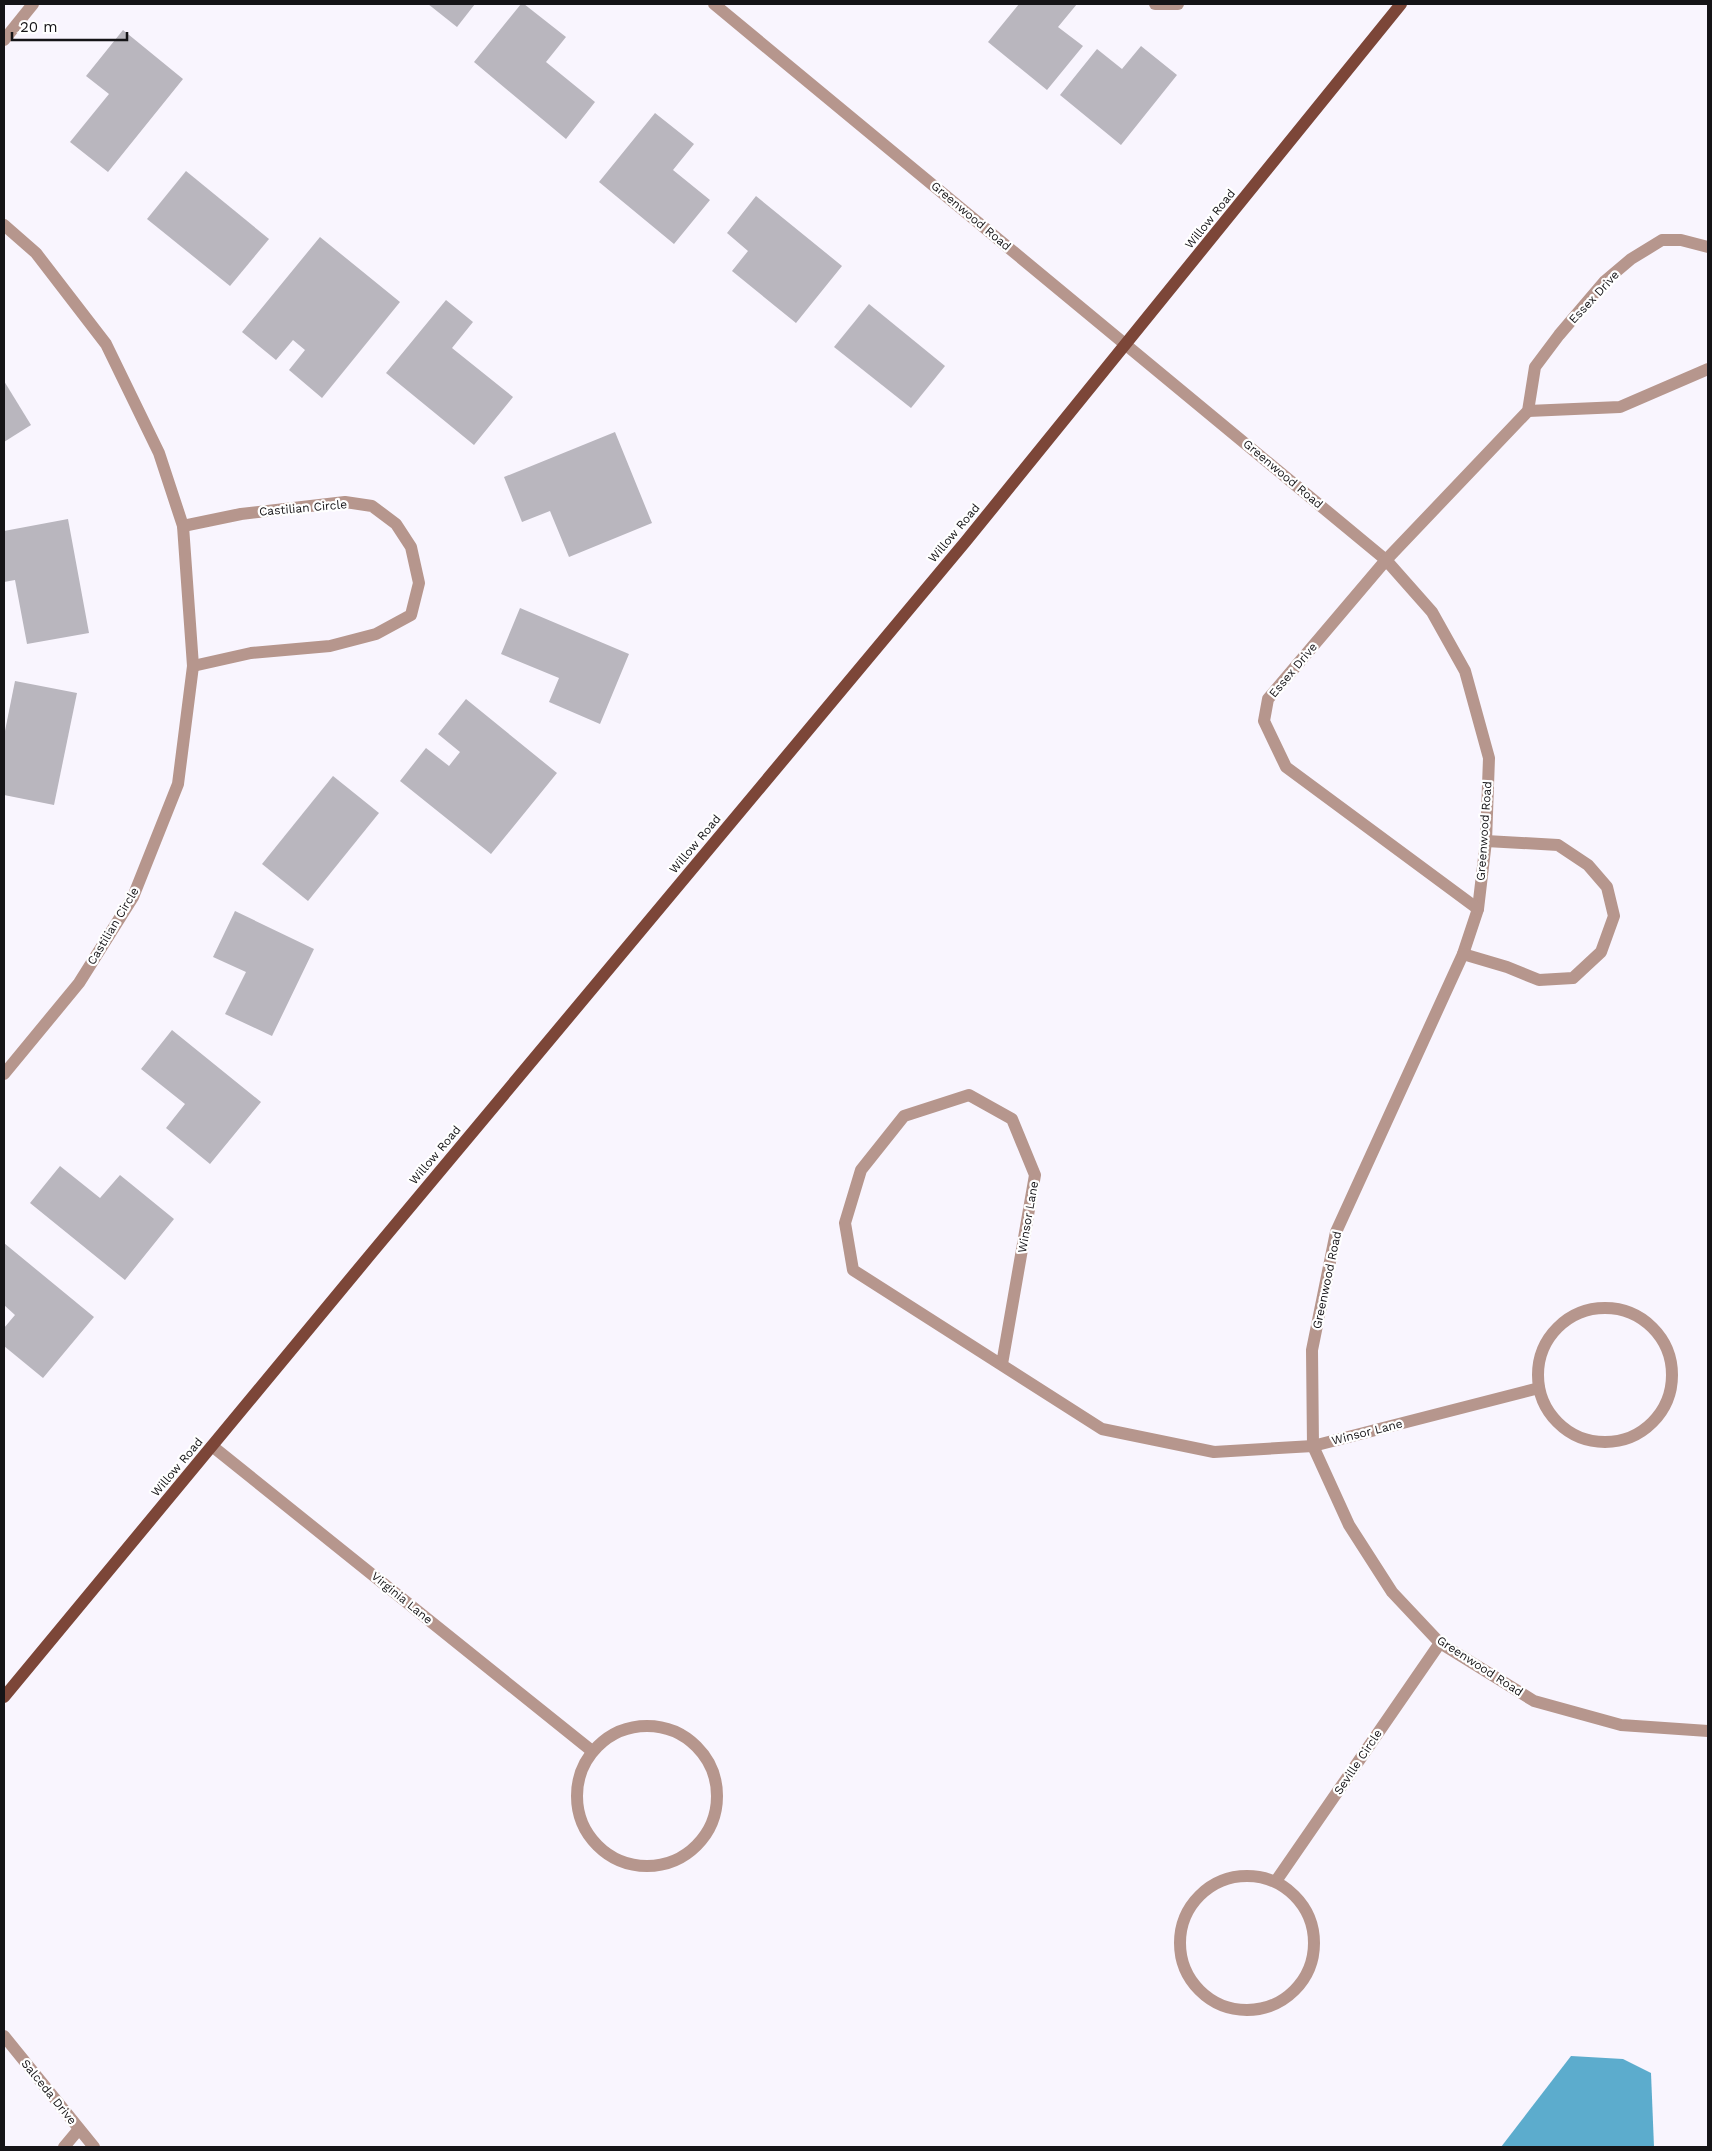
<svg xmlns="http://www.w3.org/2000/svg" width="1712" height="2151" viewBox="0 0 1712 2151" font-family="'Work Sans',sans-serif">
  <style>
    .water { fill: #5caccd }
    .building { fill: #b9b6be }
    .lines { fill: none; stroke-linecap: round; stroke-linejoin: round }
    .minor { stroke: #b6968d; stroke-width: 12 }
    .major { stroke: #7c4638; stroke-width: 12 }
    .labels { text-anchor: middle; stroke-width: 4.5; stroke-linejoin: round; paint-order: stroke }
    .street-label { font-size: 12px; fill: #151417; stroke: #fff }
  </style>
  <rect width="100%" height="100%" fill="#f9f5fe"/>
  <polygon class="water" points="1571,2056 1623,2059 1651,2073 1654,2147 1501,2147"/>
  <g class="building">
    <polygon points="428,4 475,4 457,27"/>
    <polygon points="521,4 524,4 566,37 546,62 595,102 566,139 474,62"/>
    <polygon points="1019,4 1077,4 1058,27 1083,46 1047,90 988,42"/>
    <polygon points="123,30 183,79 108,172 70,142 109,94 86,76"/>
    <polygon points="1141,46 1177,75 1121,145 1060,95 1097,49 1122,69"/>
    <polygon points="655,113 694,144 673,170 710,200 674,244 599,182"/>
    <polygon points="186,171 269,239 230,286 147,219"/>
    <polygon points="756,196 842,266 796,323 732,271 748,251 727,233"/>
    <polygon points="320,237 400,302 322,398 289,370 305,350 293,340 276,360 242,332"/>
    <polygon points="446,300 473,322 452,348 513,397 474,445 386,373"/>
    <polygon points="869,304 945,366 911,408 834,347"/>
    <polygon points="4,381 31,425 4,442"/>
    <polygon points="615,432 652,523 569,557 550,511 522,522 504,477"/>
    <polygon points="68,519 89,633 27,644 15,580 4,582 4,531"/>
    <polygon points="520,608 629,654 600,724 549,702 559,678 501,654"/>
    <polygon points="15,681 77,693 54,805 4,795 4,736"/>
    <polygon points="466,699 557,773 491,854 400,781 426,748 449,766 460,752 438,734"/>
    <polygon points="333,776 379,813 308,901 262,864"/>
    <polygon points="235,911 314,949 272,1036 225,1014 246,972 213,957"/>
    <polygon points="172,1030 261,1102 210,1164 166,1128 185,1104 141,1069"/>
    <polygon points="60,1166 100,1198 120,1175 174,1219 125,1280 30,1203"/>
    <polygon points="4,1243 94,1317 43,1378 4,1346 4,1328 15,1315 4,1305"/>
  </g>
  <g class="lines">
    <g class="minor">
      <polyline points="714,4 1386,560 1432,612 1465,671 1489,758 1486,841 1478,909 1463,954 1336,1232 1312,1350 1313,1446 1349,1525 1392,1592 1440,1643 1534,1701 1621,1725 1708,1731"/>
      <polyline points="1155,4 1178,4"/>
      <polyline points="4,40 33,4"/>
      <polyline points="4,225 36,253 106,344 159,453 183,526 193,666 178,784 133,897 79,983 4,1074"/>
      <polyline points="1528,411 1620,407 1708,369"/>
      <polyline points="183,526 241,514 345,502 372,506 396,524 411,547 419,583 411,615 376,634 330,646 251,653 193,666"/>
      <polyline points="1478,909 1286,767 1264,721 1268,699 1386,560 1528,411 1535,367 1559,335 1605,281 1631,259 1662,240 1681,240 1708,247"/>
      <polyline points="1463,954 1507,967 1539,980 1573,978 1601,952 1614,916 1607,887 1588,865 1558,845 1486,841"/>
      <circle cx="1605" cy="1375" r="67"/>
      <polyline points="1002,1364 1035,1175 1012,1119 969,1095 904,1116 861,1170 845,1223 853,1270 1102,1429 1214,1452 1313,1446 1539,1388"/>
      <polyline points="212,1446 592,1751"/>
      <circle cx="647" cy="1796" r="70"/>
      <circle cx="1247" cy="1943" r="67"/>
      <polyline points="1276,1881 1440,1643"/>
      <polyline points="4,2036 94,2147"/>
      <polyline points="64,2147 79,2129"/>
    </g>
    <polyline class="major" points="4,1697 370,1255 966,541 1401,4"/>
  </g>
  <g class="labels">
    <g class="street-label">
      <text transform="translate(971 216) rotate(40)" y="4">Greenwood Road</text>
      <text transform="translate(1210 219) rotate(-51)" y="4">Willow Road</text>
      <text transform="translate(1594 297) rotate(-47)" y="4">Essex Drive</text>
      <text transform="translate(1283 474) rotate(40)" y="4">Greenwood Road</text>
      <text transform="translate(303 508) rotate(-5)" y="4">Castilian Circle</text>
      <text transform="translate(954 533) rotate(-50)" y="4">Willow Road</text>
      <text transform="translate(1293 670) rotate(-50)" y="4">Essex Drive</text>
      <text transform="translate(1484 831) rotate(-86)" y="4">Greenwood Road</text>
      <text transform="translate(695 844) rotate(-50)" y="4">Willow Road</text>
      <text transform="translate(113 926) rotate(-59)" y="4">Castilian Circle</text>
      <text transform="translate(435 1155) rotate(-50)" y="4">Willow Road</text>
      <text transform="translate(1028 1217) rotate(-80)" y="4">Winsor Lane</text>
      <text transform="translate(1327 1280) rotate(-78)" y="4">Greenwood Road</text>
      <text transform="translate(1367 1432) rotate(-14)" y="4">Winsor Lane</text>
      <text transform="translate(177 1467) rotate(-50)" y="4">Willow Road</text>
      <text transform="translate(402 1598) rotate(39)" y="4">Virginia Lane</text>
      <text transform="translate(1480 1666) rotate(33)" y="4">Greenwood Road</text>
      <text transform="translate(1358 1762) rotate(-56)" y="4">Seville Circle</text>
      <text transform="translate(49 2092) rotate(51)" y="4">Salceda Drive</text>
    </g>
  </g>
  <rect width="1712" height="2151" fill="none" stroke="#151417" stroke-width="10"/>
  <path d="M12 32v8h115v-8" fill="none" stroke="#151417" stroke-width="2.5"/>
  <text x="20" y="32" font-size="15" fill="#151417" stroke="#ffffff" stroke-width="4" paint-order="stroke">20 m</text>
</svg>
